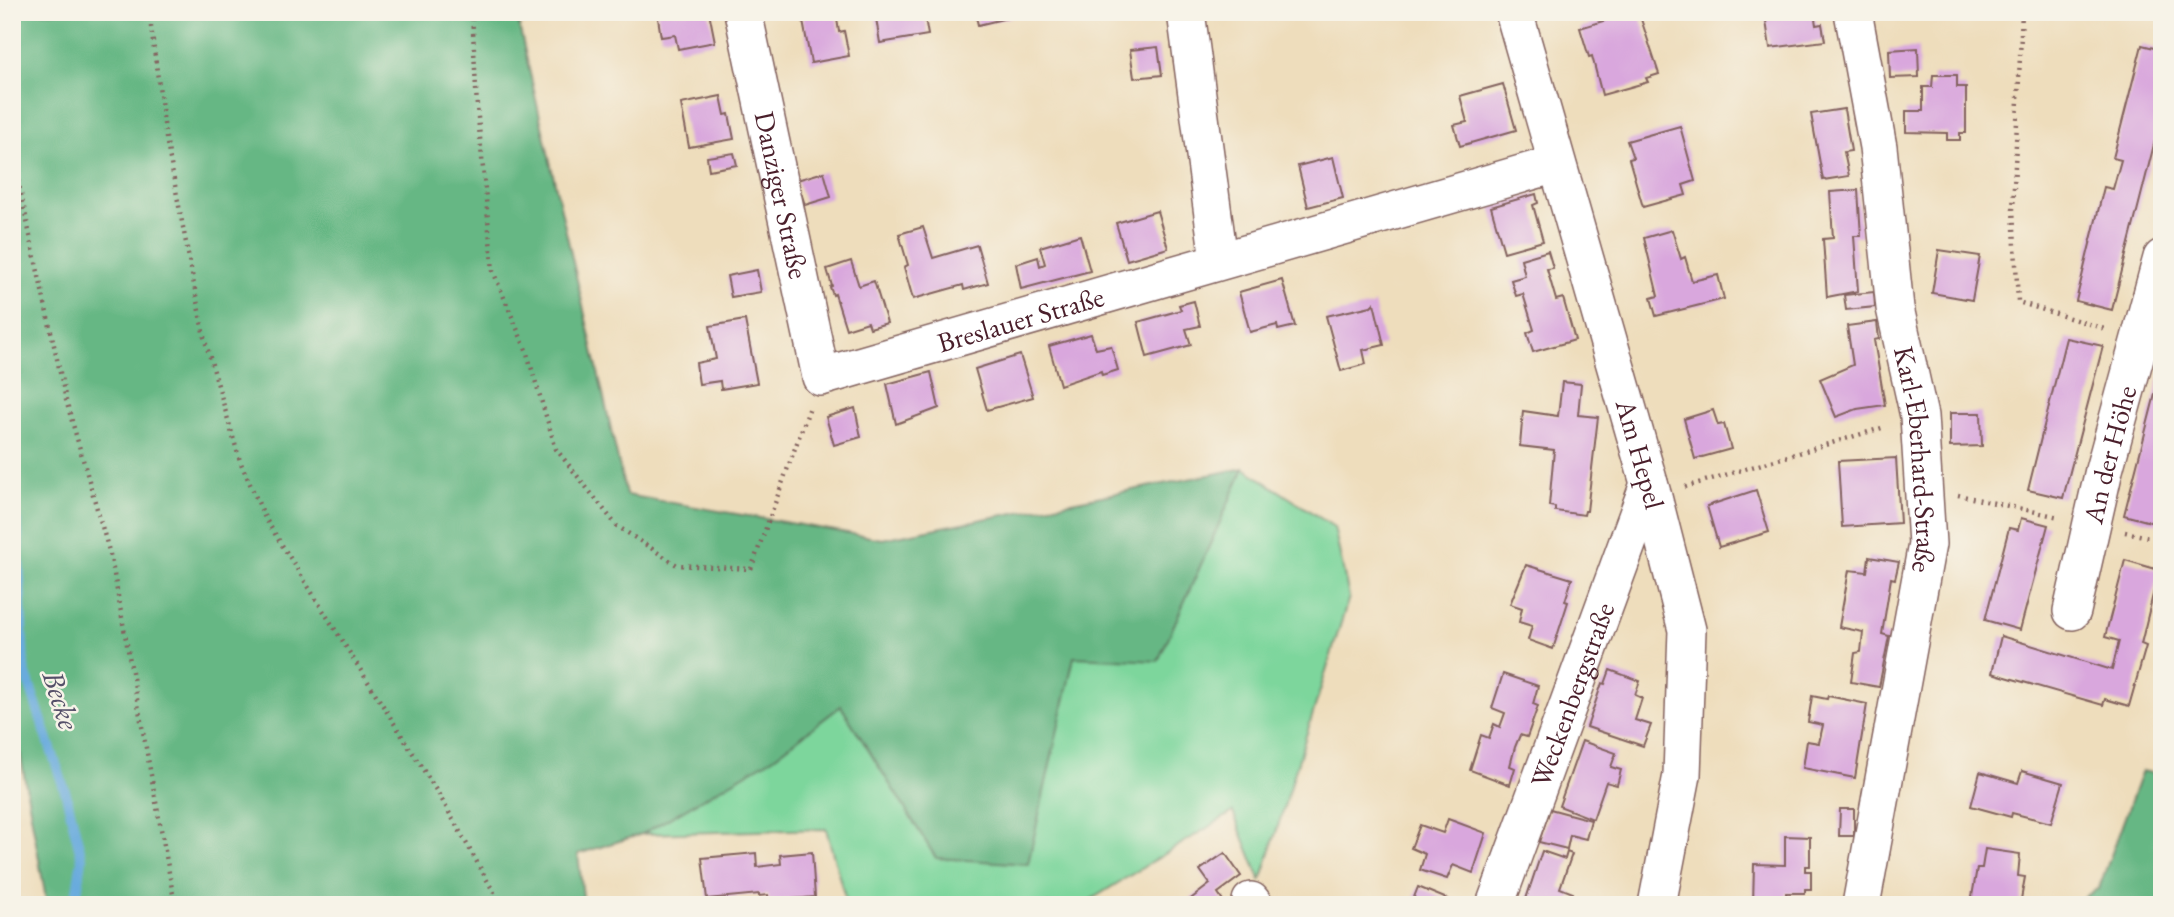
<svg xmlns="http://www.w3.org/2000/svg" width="2174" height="917" viewBox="0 0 2174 917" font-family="'EB Garamond',serif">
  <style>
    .green { fill: #7dd69c; stroke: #647a64; stroke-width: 2 }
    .forest { fill: #66b784; stroke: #586b58; stroke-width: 2 }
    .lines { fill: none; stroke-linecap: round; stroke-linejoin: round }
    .stream { stroke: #69abdd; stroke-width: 10 }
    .building { fill: #d9a7dd }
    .minor-casing { stroke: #83625e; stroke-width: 40 }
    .path { stroke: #83625e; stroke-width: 4.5; stroke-dasharray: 2 5; stroke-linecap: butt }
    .minor { stroke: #fff; stroke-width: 37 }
    .labels { text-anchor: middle; stroke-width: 5; stroke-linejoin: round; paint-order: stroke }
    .street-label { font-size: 28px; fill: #4a1f2b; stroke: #f7f3e8 }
    .water-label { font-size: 30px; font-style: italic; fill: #555069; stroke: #f7f3e8 }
  </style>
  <rect width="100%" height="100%" fill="#f7f3e8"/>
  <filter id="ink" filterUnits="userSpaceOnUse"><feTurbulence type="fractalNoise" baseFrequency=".0143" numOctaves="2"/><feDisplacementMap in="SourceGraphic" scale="14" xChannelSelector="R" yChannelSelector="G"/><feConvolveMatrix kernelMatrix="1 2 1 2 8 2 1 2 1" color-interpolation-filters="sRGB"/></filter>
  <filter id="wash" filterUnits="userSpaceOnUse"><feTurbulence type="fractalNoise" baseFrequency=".00686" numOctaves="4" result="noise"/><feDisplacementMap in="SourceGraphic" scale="28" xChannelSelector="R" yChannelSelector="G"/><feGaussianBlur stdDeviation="1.57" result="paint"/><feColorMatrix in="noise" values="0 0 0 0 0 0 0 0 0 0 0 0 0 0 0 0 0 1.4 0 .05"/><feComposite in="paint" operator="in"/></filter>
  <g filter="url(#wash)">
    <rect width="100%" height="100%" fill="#eeddbc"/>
    <polygon class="green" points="1244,468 1334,527 1349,597 1261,881 1233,812 1082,905 847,905 826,829 642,834 774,757 841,706 936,857 1027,864 1074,656 1158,660"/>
    <g class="forest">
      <polygon points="12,12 516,12 626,495 882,539 1244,468 1158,661 1074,657 1028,864 936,858 841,706 774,757 642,834 578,854 584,905 47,905 12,707"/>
      <polygon points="2142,771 2162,775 2162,905 2071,905 2099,888"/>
    </g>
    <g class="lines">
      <polyline class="stream" points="12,506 17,525 24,668 66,794 82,859 75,905"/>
    </g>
    <g id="blocks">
      <g class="building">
        <polygon points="657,12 709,12 715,42 678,49 675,35 661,37"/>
        <polygon points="825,12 836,12 839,32 844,31 849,56 811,63 802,16"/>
        <polygon points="875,12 924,12 928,35 880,43"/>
        <polygon points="975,12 1028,12 1028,13 978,25"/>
        <polygon points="1075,12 1098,12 1098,13 1077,19"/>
        <polygon points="1772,12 1814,12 1816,25 1822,24 1825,41 1770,48 1765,14"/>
        <polygon points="2150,12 2162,12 2162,20 2149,17"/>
        <polygon points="1626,14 1627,18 1640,16 1659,74 1646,78 1648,82 1602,95 1592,56 1589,57 1580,28"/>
        <polygon points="2142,45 2162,50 2162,113 2112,310 2076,301 2104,187 2113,189 2121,160 2113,158"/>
        <polygon points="1158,47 1162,75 1134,78 1130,50"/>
        <polygon points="1918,48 1919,77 1890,78 1889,50"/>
        <polygon points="1933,75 1957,75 1957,87 1966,87 1966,133 1960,133 1960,140 1947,140 1947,133 1906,132 1906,111 1923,111 1923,87 1932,87"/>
        <polygon points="1503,84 1516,130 1460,146 1454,125 1467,122 1460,96"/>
        <polygon points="721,96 725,115 729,114 734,139 689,147 681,104"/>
        <polygon points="1844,109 1851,151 1844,152 1849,176 1823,180 1811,114"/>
        <polygon points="1680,126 1695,181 1683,185 1686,195 1643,207 1629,159 1633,158 1627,141"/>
        <polygon points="734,153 737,165 709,170 707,157"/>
        <polygon points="1333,157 1343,198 1308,207 1298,166"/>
        <polygon points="824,172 831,197 805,205 797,180"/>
        <polygon points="1858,190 1861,236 1854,236 1858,291 1827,297 1823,239 1833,238 1830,192"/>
        <polygon points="1536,194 1538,203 1533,205 1543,241 1504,252 1491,207"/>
        <polygon points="1157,211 1168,248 1127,260 1116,223"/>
        <polygon points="923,227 933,258 977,245 988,283 964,290 963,285 913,299 904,267 908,265 899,234"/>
        <polygon points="1672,230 1681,259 1685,257 1692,281 1718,275 1724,299 1656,316 1651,298 1658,296 1644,238"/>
        <polygon points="1080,235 1090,271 1021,289 1016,264 1038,257 1040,266 1045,264 1040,247"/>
        <polygon points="1939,250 1980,256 1972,300 1932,293"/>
        <polygon points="1548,251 1553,268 1547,269 1556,300 1563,298 1575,340 1533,352 1527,333 1534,330 1523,294 1516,296 1511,280 1525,276 1521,259"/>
        <polygon points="851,261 859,286 874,281 887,323 870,328 868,322 846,329 835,294 833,295 830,287 832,286 827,269"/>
        <polygon points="757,270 761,292 731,297 727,276"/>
        <polygon points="1282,280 1295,326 1278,330 1277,325 1250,332 1239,292"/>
        <polygon points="1874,292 1875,307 1846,310 1844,295"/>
        <polygon points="1194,301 1200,326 1186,329 1191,345 1147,357 1138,322 1181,310 1179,305"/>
        <polygon points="1374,303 1384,345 1363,350 1366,364 1341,371 1326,316 1371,306"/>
        <polygon points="745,320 757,383 721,389 720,381 699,384 696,363 716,359 710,326"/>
        <polygon points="1877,322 1879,339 1874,340 1885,405 1857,409 1836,417 1820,379 1853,365 1847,326"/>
        <polygon points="1091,334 1096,349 1111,346 1118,370 1102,375 1101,371 1060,385 1049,346"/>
        <polygon points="2066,338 2103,346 2063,498 2028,490"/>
        <polygon points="1020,355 1033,397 987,410 975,369"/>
        <polygon points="2161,371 2162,509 2158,524 2124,515"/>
        <polygon points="931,372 939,408 896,424 887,384"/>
        <polygon points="1562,382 1581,384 1578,415 1598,417 1587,511 1585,511 1584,515 1555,511 1555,507 1549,506 1554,450 1520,446 1523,411 1558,416"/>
        <polygon points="855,408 861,437 834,445 826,417"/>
        <polygon points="1713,410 1718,425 1724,424 1731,449 1695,459 1684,419"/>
        <polygon points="1950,413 1981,413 1982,446 1950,447"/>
        <polygon points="1896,458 1900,523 1842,527 1838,461"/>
        <polygon points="1756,490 1769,532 1719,547 1707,506"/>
        <polygon points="2021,518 2048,525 2020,630 1985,620 2009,528 2018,530"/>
        <polygon points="1869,557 1899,562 1895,579 1891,578 1882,634 1889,636 1879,687 1851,682 1855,653 1861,652 1863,632 1839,627 1849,570 1867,572"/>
        <polygon points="2125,560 2159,570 2141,644 2146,646 2129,706 2105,699 2103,705 1992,673 2001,636 2112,670 2119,641 2105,637"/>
        <polygon points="1526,565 1572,579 1565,601 1568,602 1553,649 1528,640 1532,626 1519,622 1522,608 1510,604"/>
        <polygon points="1610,670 1640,681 1635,695 1642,698 1635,720 1651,725 1643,746 1587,727 1602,683 1605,684"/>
        <polygon points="1503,674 1538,686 1533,704 1538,706 1527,737 1520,735 1515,747 1510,766 1515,768 1510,785 1470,770 1481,735 1489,738 1494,724 1500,727 1505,713 1492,708"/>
        <polygon points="1812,696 1827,699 1828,696 1867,704 1855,778 1803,768 1807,741 1819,743 1823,725 1808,722"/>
        <polygon points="1582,741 1616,753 1611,767 1621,770 1617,785 1606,782 1593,819 1559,806"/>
        <polygon points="2022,771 2063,783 2051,823 2012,813 2011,817 1971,806 1980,772 2018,783"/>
        <polygon points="1550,809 1591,820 1586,839 1570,835 1567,849 1539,842"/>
        <polygon points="1840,809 1854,809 1854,836 1839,836"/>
        <polygon points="1448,819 1486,833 1473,873 1453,865 1447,879 1420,870 1425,854 1411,848 1420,825 1443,833"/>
        <polygon points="1785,836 1810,837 1810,866 1805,866 1805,871 1811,871 1811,889 1805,889 1805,893 1786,893 1786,905 1753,905 1754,864 1785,865"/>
        <polygon points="1985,849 2020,854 2018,876 2025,877 2020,905 1971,902 1977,868 1982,868"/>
        <polygon points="1542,851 1565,859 1567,852 1572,854 1560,888 1573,893 1568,905 1524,905"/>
        <polygon points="812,852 815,897 769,901 768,895 759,896 759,894 707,899 702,858 756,853 757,867 781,864 780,855"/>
        <polygon points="1225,853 1241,876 1218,893 1226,905 1183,905 1210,884 1200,870"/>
        <polygon points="1418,887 1457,903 1456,905 1411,905"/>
      </g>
    </g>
  </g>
  <g filter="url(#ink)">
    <use href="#blocks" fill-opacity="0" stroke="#83625e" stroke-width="2"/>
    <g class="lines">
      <defs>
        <g id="minor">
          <path id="s1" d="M743 12 821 377 1556 164"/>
          <polyline points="1186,12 1219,260"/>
          <path id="s2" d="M1514 12 1653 497 1687 630 1682 775 1657 905"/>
          <path id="s3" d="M1853 12 1878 147 1895 308 1919 416 1927 544 1861 905"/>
          <path id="s4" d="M2072 611 2104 470 2162 258"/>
          <polyline points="1251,901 1254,905"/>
          <path id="s5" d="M1495 905 1649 484"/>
        </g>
      </defs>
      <use href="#minor" class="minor-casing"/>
      <g class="path">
        <polyline points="149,12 166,138 204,337 240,461 265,518 441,798 501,905"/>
        <polyline points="472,12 477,107 493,271 526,350 556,449 617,526 677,565 751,569 810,407"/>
        <polyline points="2022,12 2013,209 2018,302 2108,330"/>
        <polyline points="12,153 66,400 111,558 175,905"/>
        <polyline points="1685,487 1885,427"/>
        <polyline points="1958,495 2059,517"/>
        <polyline points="2125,532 2162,540"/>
      </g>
      <use href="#minor" class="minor"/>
    </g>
  </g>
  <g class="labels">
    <g class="street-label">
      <text dy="10" stroke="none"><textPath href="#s1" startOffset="187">Danziger Straße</textPath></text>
      <text dy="10" stroke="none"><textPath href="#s1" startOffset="581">Breslauer Straße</textPath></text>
      <text dy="10" stroke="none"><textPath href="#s2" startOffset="460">Am Hepel</textPath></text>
      <text dy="10" stroke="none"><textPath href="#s4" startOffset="161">An der Höhe</textPath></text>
      <text dy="10" stroke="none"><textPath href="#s3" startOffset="453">Karl-Eberhard-Straße</textPath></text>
      <text dy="10" stroke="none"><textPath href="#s5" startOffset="224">Weckenbergstraße</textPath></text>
    </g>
    <g class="water-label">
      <text transform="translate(61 700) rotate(72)" y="10">Becke</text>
    </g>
  </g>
  <rect width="2174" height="917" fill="none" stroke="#f7f3e8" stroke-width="42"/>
</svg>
